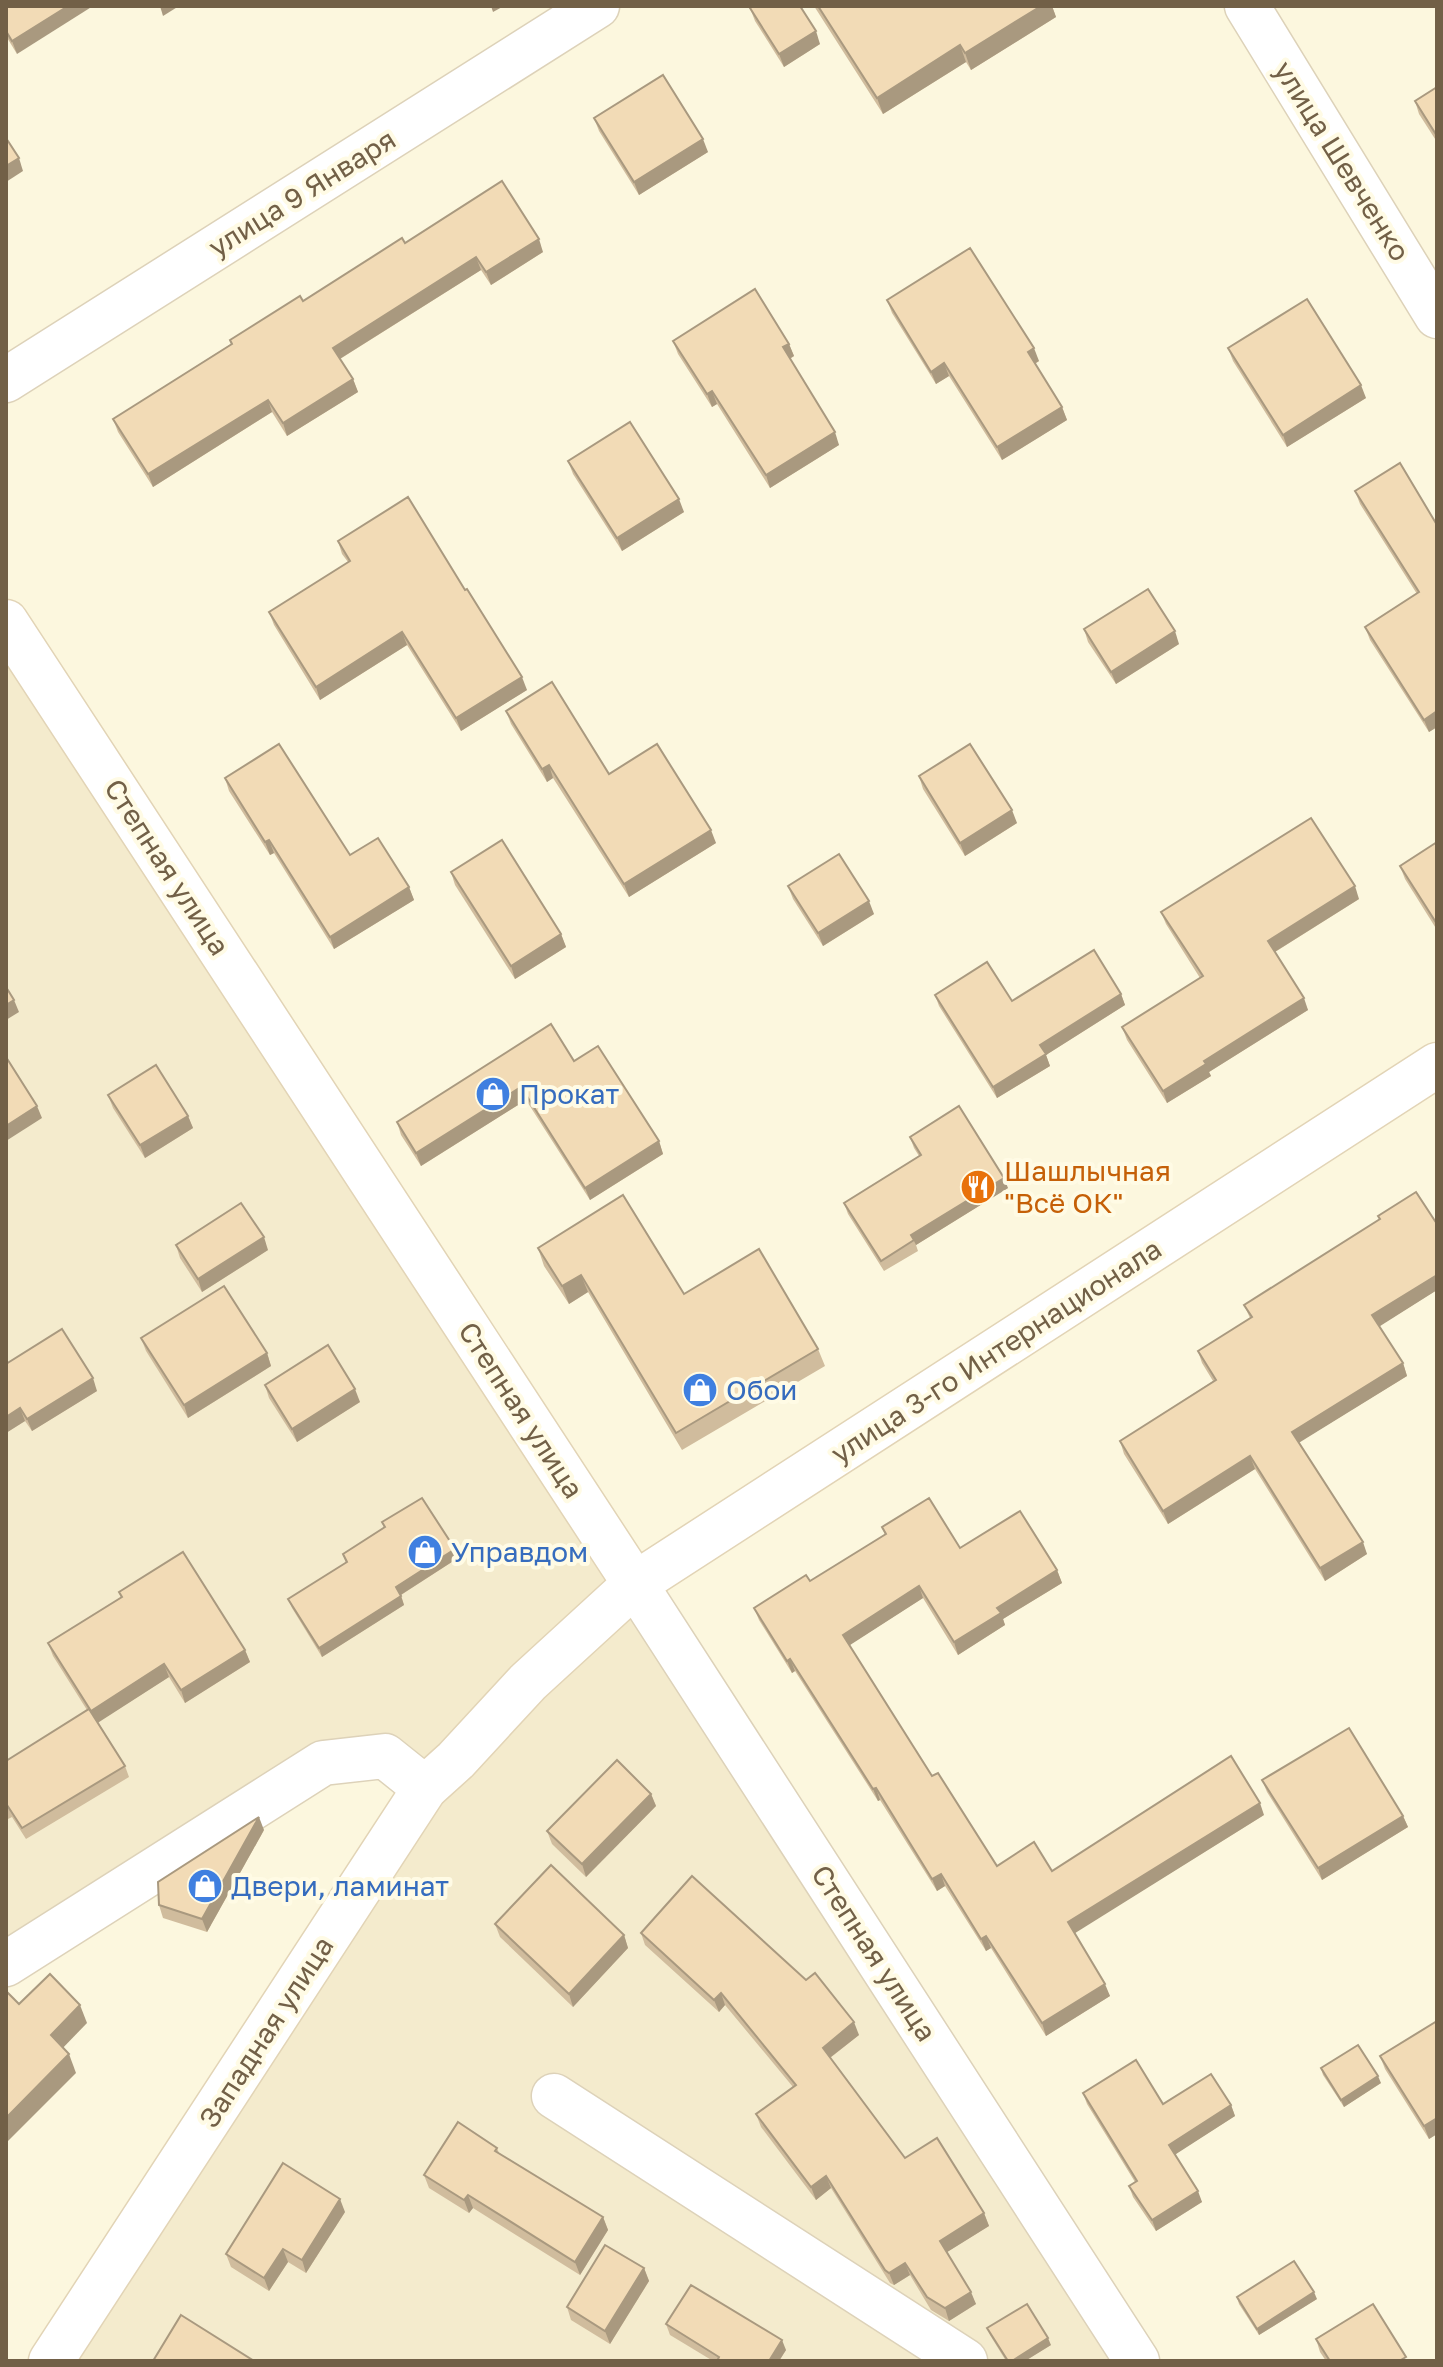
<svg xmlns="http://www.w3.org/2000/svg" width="1443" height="2367" viewBox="0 0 1443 2367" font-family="'Golos Text',sans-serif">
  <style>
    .residential { fill: #f4ebcd }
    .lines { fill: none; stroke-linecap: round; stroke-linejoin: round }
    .street-casing { stroke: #ddd2b9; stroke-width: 47 }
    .secondary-casing { stroke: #e2d4b6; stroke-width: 47 }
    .street { stroke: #fff; stroke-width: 44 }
    .secondary { stroke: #fff; stroke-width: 44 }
    .wall { fill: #d0bc9d }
    .shaded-wall { fill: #a9997f }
    .building { fill: #f2dbb6; stroke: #a9997f; stroke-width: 2 }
    .labels { text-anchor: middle; stroke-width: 8; stroke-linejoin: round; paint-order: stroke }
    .street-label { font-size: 28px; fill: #726047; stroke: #fffbe5 }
    .shop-label { font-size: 28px; fill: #366cbe; stroke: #fffbe5; text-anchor: start }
    .food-label { font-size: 28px; fill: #c56008; stroke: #fffbe5; text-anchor: start }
  </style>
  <rect width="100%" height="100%" fill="#fcf7de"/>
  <polygon class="residential" points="6,622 1137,2361 51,2361 425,1788 323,1763 6,1964"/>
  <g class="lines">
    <defs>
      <g id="street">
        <polyline points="1247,6 1437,316"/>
        <polyline points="6,380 597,6"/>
        <polyline points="635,1584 1137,2361"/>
        <polyline points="6,1964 323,1763 385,1756 425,1788"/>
        <polyline points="554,2096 965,2361"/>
      </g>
      <g id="secondary">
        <polyline points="6,622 635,1584"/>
        <polyline points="51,2361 425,1788 456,1760 528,1682 635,1584 1437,1065"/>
      </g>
    </defs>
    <use href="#street" class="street-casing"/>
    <use href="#secondary" class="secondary-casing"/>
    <use href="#street" class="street"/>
    <use href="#secondary" class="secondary"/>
  </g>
  <g class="wall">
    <polygon points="6,6 17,54 6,36"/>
    <polygon points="814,6 1052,6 1056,17 971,70 966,62 883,114"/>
    <polygon points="750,8 820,44 784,67 755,21"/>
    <polygon points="1437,87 1437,142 1419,114 1415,101"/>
    <polygon points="594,118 708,152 639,195 599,131"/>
    <polygon points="405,243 543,252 491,285 481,270 340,359 353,379 358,392 287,436 272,412 153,487 118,432 113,419 231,344 230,340 303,301"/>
    <polygon points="887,300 1039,361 1035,364 1062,407 1067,420 1002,460 949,376 936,384 892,313"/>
    <polygon points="673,341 789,344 794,356 790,359 839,445 770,488 717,404 712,407 678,354"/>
    <polygon points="1228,348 1366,398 1287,447 1233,361"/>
    <polygon points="568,461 684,512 622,551 573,474"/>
    <polygon points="1355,491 1437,525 1437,727 1429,732 1370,640 1365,627 1417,594 1360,504"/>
    <polygon points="338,541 527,690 461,731 407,645 320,700 274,625 269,612 348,562 342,554"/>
    <polygon points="1084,629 1179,644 1116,684 1088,642"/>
    <polygon points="506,711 609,774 716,843 629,897 553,778 547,782 511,724"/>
    <polygon points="919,776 1017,823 965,856 923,789"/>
    <polygon points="225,778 350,855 409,887 414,900 334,949 274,853 270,855 229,791"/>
    <polygon points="1437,842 1437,930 1405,879 1400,866"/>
    <polygon points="451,872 561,934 566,947 515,979 455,885"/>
    <polygon points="788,886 874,914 823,946 793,899"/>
    <polygon points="1359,899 1275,952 1308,1010 1209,1072 1211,1076 1167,1103 1127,1040 1122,1027 1200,978 1166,924 1161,912"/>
    <polygon points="1121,994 1125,1005 1046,1055 1050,1066 997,1098 939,1006 935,995 1012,1001"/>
    <polygon points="574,1061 659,1141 663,1154 590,1200 526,1100 421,1166 401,1135 397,1122"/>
    <polygon points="108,1095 188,1116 193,1128 145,1158 113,1108"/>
    <polygon points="910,1137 1008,1188 916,1245 918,1251 884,1271 848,1214 844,1203 919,1156 914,1148"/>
    <polygon points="1378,1216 1437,1290 1379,1326 1403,1363 1407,1376 1299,1442 1367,1554 1325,1581 1255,1469 1168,1524 1124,1454 1120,1441 1213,1381 1202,1363 1198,1351 1250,1318 1244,1305 1379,1220"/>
    <polygon points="176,1245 268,1250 202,1292 180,1258"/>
    <polygon points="538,1248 684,1294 818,1349 825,1366 682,1450 588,1292 569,1304 544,1266"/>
    <polygon points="141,1338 267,1353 271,1366 188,1418 146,1351"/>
    <polygon points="6,1364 97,1391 32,1431 25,1421 6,1433"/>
    <polygon points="265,1385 360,1402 297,1442 269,1398"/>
    <polygon points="382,1522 455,1549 458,1558 401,1595 404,1605 322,1657 292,1608 288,1599 346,1563 343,1554 384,1528"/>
    <polygon points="882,1527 960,1548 1057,1570 1062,1583 1003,1619 1005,1625 958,1655 923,1598 849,1645 932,1776 997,1866 1052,1871 1264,1815 1074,1933 1110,1996 1046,2036 991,1948 986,1951 945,1886 937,1891 880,1800 878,1801 795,1671 792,1673 759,1620 754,1608 810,1581 885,1535"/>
    <polygon points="119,1592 245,1650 250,1662 185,1703 169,1677 98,1722 125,1766 129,1777 26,1839 12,1817 6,1820 6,1761 87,1710 53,1656 48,1643 121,1598"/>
    <polygon points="1262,1780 1403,1816 1408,1827 1322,1880 1267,1792"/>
    <polygon points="651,1794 656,1806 586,1877 552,1844 547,1831"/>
    <polygon points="264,1830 207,1932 163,1918 159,1905"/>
    <polygon points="495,1924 624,1935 628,1948 573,2007 500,1937"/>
    <polygon points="641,1933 859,2035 830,2058 905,2158 984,2213 989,2226 947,2252 976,2304 949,2321 931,2310 910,2275 894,2285 890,2283 831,2188 816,2200 761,2127 756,2114 793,2087 725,2005 719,2012 645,1945"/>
    <polygon points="1437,2021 1437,2134 1429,2139 1385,2069 1380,2056"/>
    <polygon points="1321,2068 1381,2083 1344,2107 1323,2075"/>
    <polygon points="1083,2093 1163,2104 1231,2105 1235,2116 1175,2154 1202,2202 1156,2231 1133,2197 1129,2186 1135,2182 1087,2104"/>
    <polygon points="497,2148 499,2153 603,2217 608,2230 580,2275 473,2208 469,2213 429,2188 424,2175"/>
    <polygon points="345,2212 306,2273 288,2262 269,2291 231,2267 226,2254"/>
    <polygon points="644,2268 649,2281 610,2344 571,2320 567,2307"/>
    <polygon points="1237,2297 1317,2299 1259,2335 1239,2304"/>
    <polygon points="666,2324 786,2350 779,2361 713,2361 670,2335"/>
    <polygon points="987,2328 1051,2345 1025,2361 1006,2361 990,2335"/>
    <polygon points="1316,2339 1407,2361 1326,2361 1320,2352"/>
  </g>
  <g class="shaded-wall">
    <polygon points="68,6 93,6 17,54 12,41"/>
    <polygon points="160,6 179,6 163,16"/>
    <polygon points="491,6 504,6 493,12"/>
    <polygon points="1041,6 1052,6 1056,17 971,70 965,53"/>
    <polygon points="816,31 820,44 784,67 779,54"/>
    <polygon points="960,45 966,62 883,114 877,98"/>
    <polygon points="703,139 708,152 639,195 634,182"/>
    <polygon points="19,158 23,171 6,182 6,166"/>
    <polygon points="539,239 543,252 491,285 486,272"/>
    <polygon points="476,257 481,270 338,360 333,348"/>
    <polygon points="789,344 794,356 787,360 783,347"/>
    <polygon points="1034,348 1039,361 1032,365 1028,352"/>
    <polygon points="944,363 949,376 936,384 931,372"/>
    <polygon points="353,379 358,392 287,436 283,423"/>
    <polygon points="1361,385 1366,398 1287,447 1283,435"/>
    <polygon points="712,391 717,404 712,407 707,394"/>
    <polygon points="268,400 272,412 153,487 148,474"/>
    <polygon points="1062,407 1067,420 1002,460 997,447"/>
    <polygon points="835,432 839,445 770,488 766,475"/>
    <polygon points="679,499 684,512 622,551 617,538"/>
    <polygon points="1175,631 1179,644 1116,684 1111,672"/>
    <polygon points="402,632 407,645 320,700 316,687"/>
    <polygon points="522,677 527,690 461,731 456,718"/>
    <polygon points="1437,711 1437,727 1429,732 1424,720"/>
    <polygon points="549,765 553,778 547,782 542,769"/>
    <polygon points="1012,810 1017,823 965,856 960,843"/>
    <polygon points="711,830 716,843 629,897 624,884"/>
    <polygon points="269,840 274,853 270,855 265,842"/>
    <polygon points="1355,886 1359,899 1273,953 1268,941"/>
    <polygon points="409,887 414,900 334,949 330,937"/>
    <polygon points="869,901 874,914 823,946 818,933"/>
    <polygon points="561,934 566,947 515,979 511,966"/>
    <polygon points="1121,994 1125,1005 1046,1055 1050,1066 997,1098 993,1087 1040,1045"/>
    <polygon points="1304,998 1308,1010 1209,1072 1211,1076 1167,1103 1163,1091 1204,1061"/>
    <polygon points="14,1000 19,1012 6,1020 6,1005"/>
    <polygon points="521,1087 526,1100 421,1166 416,1153"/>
    <polygon points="37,1106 42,1118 6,1141 6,1126"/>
    <polygon points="188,1116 193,1128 145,1158 140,1145"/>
    <polygon points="659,1141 663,1154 590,1200 585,1188"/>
    <polygon points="1004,1178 1008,1188 916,1245 911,1235"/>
    <polygon points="264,1237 268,1250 202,1292 198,1279"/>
    <polygon points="581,1275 588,1292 569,1304 562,1286"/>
    <polygon points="1437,1275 1437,1290 1377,1328 1372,1315"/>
    <polygon points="267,1353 271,1366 188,1418 184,1405"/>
    <polygon points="1403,1363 1407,1376 1297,1444 1292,1432"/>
    <polygon points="93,1378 97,1391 32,1431 27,1419"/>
    <polygon points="355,1389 360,1402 297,1442 292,1429"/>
    <polygon points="20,1408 25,1421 6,1433 6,1417"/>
    <polygon points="1250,1456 1255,1469 1168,1524 1163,1511"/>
    <polygon points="1363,1542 1367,1554 1325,1581 1320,1568"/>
    <polygon points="455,1549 458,1558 399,1596 396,1587"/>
    <polygon points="1057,1570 1062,1583 1003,1619 1005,1625 958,1655 954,1642 997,1608"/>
    <polygon points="919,1586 923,1598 847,1647 843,1635"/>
    <polygon points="401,1596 404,1605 322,1657 319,1648"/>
    <polygon points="245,1650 250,1662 185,1703 181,1690"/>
    <polygon points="790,1659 795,1671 792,1673 787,1661"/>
    <polygon points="164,1664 169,1677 96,1724 91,1711"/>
    <polygon points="876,1788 880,1800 878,1801 873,1789"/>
    <polygon points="651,1794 656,1806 586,1877 582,1864"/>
    <polygon points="1260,1803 1264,1815 1072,1935 1068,1922"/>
    <polygon points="1403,1816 1408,1827 1322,1880 1318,1868"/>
    <polygon points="259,1817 264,1830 207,1932 202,1919"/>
    <polygon points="941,1874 945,1886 937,1891 932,1879"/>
    <polygon points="624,1935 628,1948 573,2007 569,1994"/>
    <polygon points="986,1936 991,1948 986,1951 981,1939"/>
    <polygon points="1105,1984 1110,1996 1046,2036 1042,2023"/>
    <polygon points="721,1993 725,2005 719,2012 714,2000"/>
    <polygon points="80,2005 87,2023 57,2054 51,2035"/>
    <polygon points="854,2022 859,2035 827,2060 823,2048"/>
    <polygon points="69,2054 76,2073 6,2143 6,2118"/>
    <polygon points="1378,2076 1381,2083 1344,2107 1341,2100"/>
    <polygon points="1231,2105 1235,2116 1173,2156 1169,2145"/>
    <polygon points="1437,2118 1437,2134 1429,2139 1424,2126"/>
    <polygon points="826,2176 831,2188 816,2200 811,2187"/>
    <polygon points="1198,2191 1202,2202 1156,2231 1152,2220"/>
    <polygon points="468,2195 473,2208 469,2213 464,2200"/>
    <polygon points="340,2199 345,2212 306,2273 302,2260"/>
    <polygon points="984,2213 989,2226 944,2254 940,2241"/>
    <polygon points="603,2217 608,2230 580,2275 575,2262"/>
    <polygon points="283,2249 288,2262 269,2291 264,2278"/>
    <polygon points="905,2263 910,2275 894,2285 889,2273"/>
    <polygon points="644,2268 649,2281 610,2344 605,2331"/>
    <polygon points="971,2292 976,2304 949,2321 945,2308"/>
    <polygon points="1314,2292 1317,2299 1259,2335 1257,2329"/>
    <polygon points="1048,2338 1051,2345 1025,2361 1012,2361"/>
    <polygon points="782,2340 786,2350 779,2361 769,2361"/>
  </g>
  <g class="building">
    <polygon points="6,6 68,6 12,41 6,31"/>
    <polygon points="753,6 800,6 816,31 779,54 750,8"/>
    <polygon points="818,6 1041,6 965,53 960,45 877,98"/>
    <polygon points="663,75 703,139 634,182 594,118"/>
    <polygon points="1437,87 1437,136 1415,101"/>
    <polygon points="6,138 19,158 6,166"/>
    <polygon points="502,181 539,239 486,272 476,257 333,348 353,379 283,423 268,400 148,474 113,419 232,344 230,340 300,296 303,301 402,238 405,243"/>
    <polygon points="970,248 1034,348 1028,352 1062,407 997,447 944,363 931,372 887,300"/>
    <polygon points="755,289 789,344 783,347 835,432 766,475 712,391 707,394 673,341"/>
    <polygon points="1307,299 1361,385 1283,435 1228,348"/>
    <polygon points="630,422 679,499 617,538 568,461"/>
    <polygon points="1400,463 1437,525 1437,711 1424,720 1365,627 1419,592 1355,491"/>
    <polygon points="408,497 465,590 467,589 522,677 456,718 402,632 316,687 269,612 350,561 338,541"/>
    <polygon points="1148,589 1175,631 1111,672 1084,629"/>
    <polygon points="552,682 609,774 657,744 711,830 624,884 549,765 542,769 506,711"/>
    <polygon points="279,744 350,855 378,838 409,887 330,937 269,840 265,842 225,778"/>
    <polygon points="970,744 1012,810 960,843 919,776"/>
    <polygon points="1311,818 1355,886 1268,941 1304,998 1204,1061 1206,1064 1163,1091 1122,1027 1203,976 1161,912"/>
    <polygon points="502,840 561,934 511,966 451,872"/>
    <polygon points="1437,842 1437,924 1400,866"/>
    <polygon points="839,854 869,901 818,933 788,886"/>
    <polygon points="1094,950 1121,994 1040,1045 1046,1054 993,1087 935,995 987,962 1012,1001"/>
    <polygon points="6,987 14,1000 6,1005"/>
    <polygon points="551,1024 574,1061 598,1046 659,1141 585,1188 521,1087 416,1153 397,1122"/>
    <polygon points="6,1057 37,1106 6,1126"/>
    <polygon points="156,1065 188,1116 140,1145 108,1095"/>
    <polygon points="959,1106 1004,1178 911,1235 914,1240 881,1261 844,1203 921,1155 910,1137"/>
    <polygon points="1416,1192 1437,1224 1437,1275 1372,1315 1403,1363 1292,1432 1363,1542 1320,1568 1250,1456 1163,1511 1120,1441 1216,1380 1198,1351 1252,1317 1244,1305 1380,1219 1378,1216"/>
    <polygon points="623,1195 684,1294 759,1249 818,1349 676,1433 581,1275 562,1286 538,1248"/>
    <polygon points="241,1203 264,1237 198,1279 176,1245"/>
    <polygon points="224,1286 267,1353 184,1405 141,1338"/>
    <polygon points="62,1329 93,1378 27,1419 20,1408 6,1417 6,1364"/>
    <polygon points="328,1345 355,1389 292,1429 265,1385"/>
    <polygon points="422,1498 455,1549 396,1587 401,1596 319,1648 288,1599 347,1562 343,1554 385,1527 382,1522"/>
    <polygon points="929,1498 960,1548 1020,1511 1057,1570 997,1608 1001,1613 954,1642 919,1586 843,1635 932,1776 938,1773 997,1866 1034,1842 1052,1871 1231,1756 1260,1803 1068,1922 1105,1984 1042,2023 986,1936 981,1939 941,1874 932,1879 876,1788 873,1789 790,1659 787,1661 754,1608 806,1575 810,1581 886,1534 882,1527"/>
    <polygon points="183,1552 245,1650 181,1690 164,1664 91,1711 48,1643 122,1597 119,1592"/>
    <polygon points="89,1709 125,1766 22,1828 7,1805 6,1806 6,1761"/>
    <polygon points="1349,1728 1403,1816 1318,1868 1262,1780"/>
    <polygon points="617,1760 651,1794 582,1864 547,1831"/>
    <polygon points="259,1817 202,1919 159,1905 158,1882"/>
    <polygon points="551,1865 624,1935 569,1994 495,1924"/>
    <polygon points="692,1876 806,1980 815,1973 854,2022 823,2048 905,2158 937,2138 984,2213 940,2241 971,2292 945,2308 927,2297 905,2263 889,2273 885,2270 826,2176 811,2187 756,2114 796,2085 721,1993 714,2000 641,1933"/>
    <polygon points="50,1974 80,2005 51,2035 69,2054 6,2118 6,1991 19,2004"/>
    <polygon points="1437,2021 1437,2118 1424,2126 1380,2056"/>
    <polygon points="1358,2045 1378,2076 1341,2100 1321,2068"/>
    <polygon points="1136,2060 1163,2104 1211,2074 1231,2105 1169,2145 1198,2191 1152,2220 1129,2186 1137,2181 1083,2093"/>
    <polygon points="458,2122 497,2148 495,2151 603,2217 575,2262 468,2195 464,2200 424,2175"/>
    <polygon points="283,2163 340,2199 302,2260 283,2249 264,2278 226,2254"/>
    <polygon points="605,2245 644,2268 605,2331 567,2307"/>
    <polygon points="1294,2261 1314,2292 1257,2329 1237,2297"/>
    <polygon points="691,2285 782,2340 769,2361 717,2361 719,2357 666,2324"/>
    <polygon points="1027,2304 1048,2338 1012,2361 1008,2361 987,2328"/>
    <polygon points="1373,2304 1406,2357 1399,2361 1330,2361 1316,2339"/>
    <polygon points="181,2315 254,2361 153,2361"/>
  </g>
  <defs>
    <symbol id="shop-disc" viewBox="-11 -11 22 22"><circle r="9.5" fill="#3f7fe0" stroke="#fffbe5"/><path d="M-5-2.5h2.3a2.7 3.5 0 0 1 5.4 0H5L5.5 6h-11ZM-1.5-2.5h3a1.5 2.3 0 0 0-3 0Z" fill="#fff"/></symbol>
    <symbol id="restaurant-disc" viewBox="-11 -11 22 22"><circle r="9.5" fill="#e8710a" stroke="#fffbe5"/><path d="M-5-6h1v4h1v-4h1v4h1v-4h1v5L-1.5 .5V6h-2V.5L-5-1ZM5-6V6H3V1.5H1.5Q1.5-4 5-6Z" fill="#fff"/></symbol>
  </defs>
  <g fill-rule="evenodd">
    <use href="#shop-disc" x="473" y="1074" width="40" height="40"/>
    <use href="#restaurant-disc" x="958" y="1167" width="40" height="40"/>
    <use href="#shop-disc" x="680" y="1370" width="40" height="40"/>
    <use href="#shop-disc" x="405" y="1532" width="40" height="40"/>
    <use href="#shop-disc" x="185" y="1866" width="40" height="40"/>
  </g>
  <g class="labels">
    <g class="street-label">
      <text transform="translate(1342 161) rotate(58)" y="10">улица Шевченко</text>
      <text transform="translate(302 193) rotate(-32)" y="10">улица 9 Января</text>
      <text transform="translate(167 867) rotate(57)" y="10">Степная улица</text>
      <text transform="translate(996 1351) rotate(-33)" y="10">улица 3-го Интернационала</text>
      <text transform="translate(521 1410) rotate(57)" y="10">Степная улица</text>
      <text transform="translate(874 1953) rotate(57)" y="10">Степная улица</text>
      <text transform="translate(266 2032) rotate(-57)" y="10">Западная улица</text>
    </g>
    <g class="shop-label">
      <text x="519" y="1104">Прокат</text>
      <text x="726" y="1400">Обои</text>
      <text x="451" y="1562">Управдом</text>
      <text x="231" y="1896">Двери, ламинат</text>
    </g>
    <g class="food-label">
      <text x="1004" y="1181">Шашлычная<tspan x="1004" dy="32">"Всё ОК"</tspan></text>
    </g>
  </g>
  <rect width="1443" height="2367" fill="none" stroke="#726047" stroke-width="16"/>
</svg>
